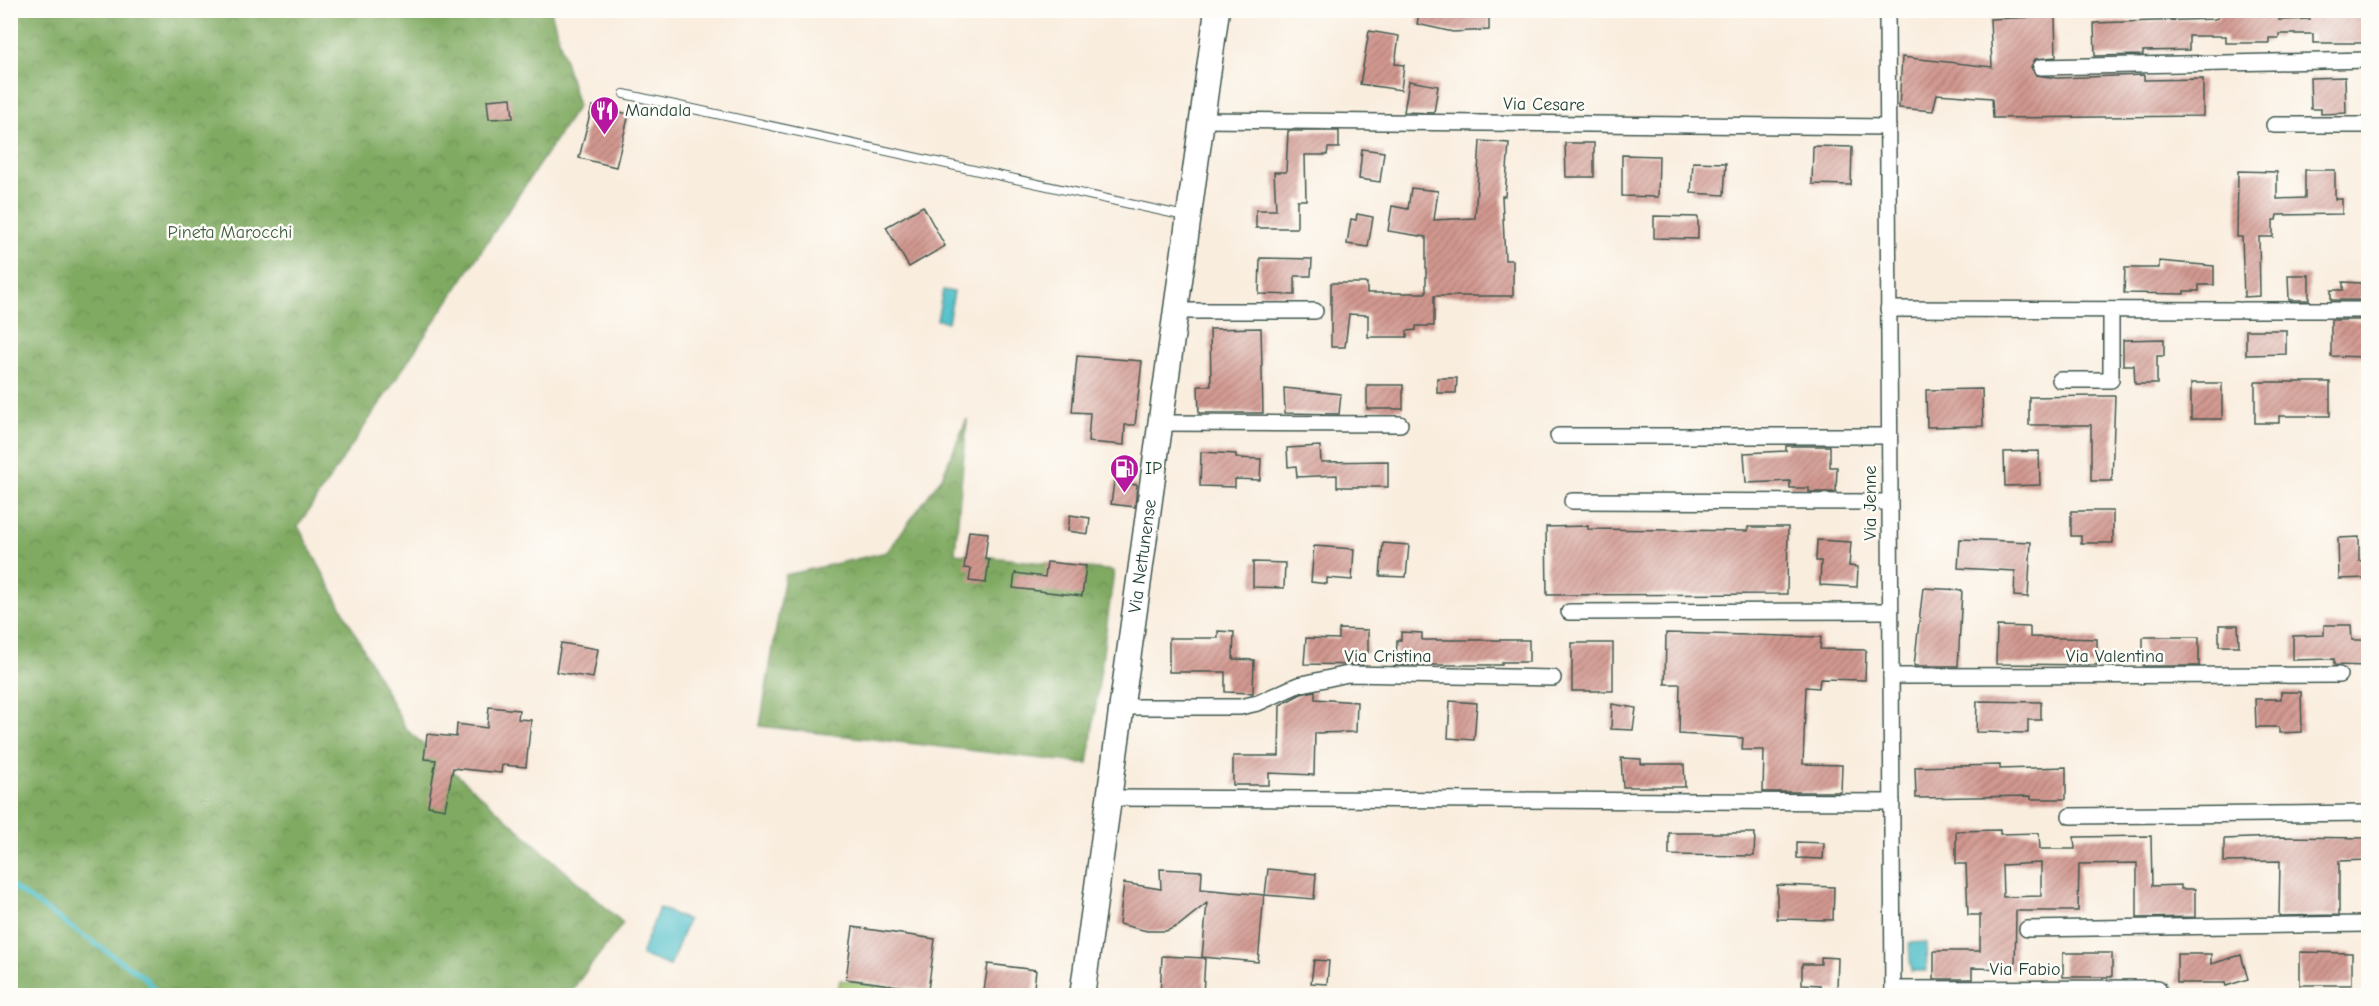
<svg xmlns="http://www.w3.org/2000/svg" width="2379" height="1006" viewBox="0 0 2379 1006" font-family="'Comic Neue',sans-serif">
  <style>
    .green { fill: #a0c570; stroke: #608152; stroke-width: 1.5 }
    .forest { fill: url(#forest-crowns); stroke: #50744b; stroke-width: 1.5 }
    .water { fill: #54c1cb; stroke: #3a7f80; stroke-width: 1.5 }
    .lines { fill: none; stroke-linecap: round; stroke-linejoin: round }
    .stream { stroke: #54c1cb; stroke-width: 5 }
    .building { fill: url(#building-hatch); fill-rule: evenodd }
    .lane-casing { stroke: #40574e; stroke-width: 10 }
    .street-casing { stroke: #40574e; stroke-width: 18 }
    .primary-casing { stroke: #40574e; stroke-width: 27 }
    .lane { stroke: #fff; stroke-width: 8 }
    .street { stroke: #fff; stroke-width: 15 }
    .primary { stroke: #fff; stroke-width: 24 }
    .labels { text-anchor: middle; stroke-width: 5; stroke-linejoin: round; paint-order: stroke }
    .street-label { font-size: 18px; fill: #1f3d34; stroke: #fdfcf7 }
    .poi-label { font-size: 18px; fill: #1f3d34; stroke: #fdfcf7; text-anchor: start }
    .park-label { font-size: 18px; fill: #3f5f43; stroke: #fdfcf7 }
  </style>
  <defs>
    <pattern id="forest-crowns" width="20" height="18" patternUnits="userSpaceOnUse" patternTransform="scale(1.5)"><rect width="20" height="18" fill="#80aa62"/><path d="M2 6a3 3 0 1 1 6 0M12 15a3 3 0 1 1 6 0" fill="none" stroke="#688c52"/></pattern>
    <pattern id="building-hatch" width="6" height="6" patternUnits="userSpaceOnUse" patternTransform="scale(1.5)"><rect width="6" height="6" fill="#d29890"/><path d="M-1 1l2-2M0 6l6-6M5 7l2-2" fill="none" stroke="#aa7d76"/></pattern>
  </defs>
  <rect width="100%" height="100%" fill="#fdfcf7"/>
  <filter id="ink" filterUnits="userSpaceOnUse"><feTurbulence type="fractalNoise" baseFrequency=".0167" numOctaves="2"/><feDisplacementMap in="SourceGraphic" scale="12" xChannelSelector="R" yChannelSelector="G"/><feConvolveMatrix kernelMatrix="1 2 1 2 8 2 1 2 1" color-interpolation-filters="sRGB"/></filter>
  <filter id="wash" filterUnits="userSpaceOnUse"><feTurbulence type="fractalNoise" baseFrequency=".008" numOctaves="4" result="noise"/><feDisplacementMap in="SourceGraphic" scale="24" xChannelSelector="R" yChannelSelector="G"/><feGaussianBlur stdDeviation="1.35" result="paint"/><feColorMatrix in="noise" values="0 0 0 0 0 0 0 0 0 0 0 0 0 0 0 0 0 1.4 0 .05"/><feComposite in="paint" operator="in"/></filter>
  <g filter="url(#wash)">
    <rect width="100%" height="100%" fill="#f9edde"/>
    <polygon class="green" points="840,980 921,992 920,995 837,995"/>
    <g class="forest">
      <polygon points="10,11 551,11 578,106 298,526 406,729 623,923 568,995 11,995"/>
      <polygon points="967,419 955,553 1114,571 1088,764 760,726 785,575 887,552 942,477"/>
    </g>
    <g class="water">
      <polygon points="943,290 954,292 948,322 937,320"/>
      <polygon points="659,908 688,920 670,966 641,955"/>
      <polygon points="1926,942 1927,971 1911,971 1909,943"/>
    </g>
    <g class="lines">
      <polyline class="stream" points="10,885 144,977 160,996"/>
    </g>
    <g id="blocks">
      <g class="building">
        <polygon points="1420,10 1489,10 1489,30 1453,32 1417,24"/>
        <polygon points="2218,10 2276,10 2279,20 2310,19 2310,10 2368,10 2368,43 2313,43 2313,34 2279,34 2279,38 2269,38 2269,43 2226,43 2226,36 2189,36 2189,50 2143,51 2143,55 2095,56 2094,23 2214,19 2218,18"/>
        <polygon points="2055,16 2056,57 2035,59 2031,67 2036,75 2057,78 2144,75 2144,80 2203,79 2203,116 1993,118 1992,98 1937,94 1933,111 1899,108 1902,57 1992,67 1990,19"/>
        <polygon points="1369,31 1399,36 1395,64 1404,65 1401,90 1360,84"/>
        <polygon points="2345,77 2346,113 2321,114 2321,109 2311,109 2310,78"/>
        <polygon points="1409,81 1438,86 1434,113 1404,112"/>
        <polygon points="511,98 513,118 489,119 487,100"/>
        <polygon points="592,106 629,114 616,167 579,158"/>
        <polygon points="1288,131 1339,131 1339,148 1328,148 1327,155 1305,155 1306,200 1297,200 1297,228 1256,228 1256,210 1276,210 1274,172 1286,172"/>
        <polygon points="1480,141 1509,143 1505,196 1502,196 1505,260 1513,260 1513,296 1434,296 1434,326 1416,326 1416,330 1407,331 1407,337 1368,337 1368,315 1349,314 1345,347 1331,347 1331,283 1367,283 1367,293 1426,293 1426,237 1388,231 1392,206 1408,209 1411,188 1438,191 1434,220 1475,218"/>
        <polygon points="1565,143 1594,143 1594,177 1566,177"/>
        <polygon points="1813,146 1852,147 1851,185 1812,184"/>
        <polygon points="1362,149 1384,152 1380,182 1359,179"/>
        <polygon points="1622,155 1659,156 1658,197 1622,196"/>
        <polygon points="1693,162 1726,163 1724,195 1691,193"/>
        <polygon points="2305,170 2335,170 2335,199 2342,199 2342,214 2277,215 2276,220 2273,220 2273,237 2259,237 2260,296 2244,297 2242,237 2237,237 2238,171 2277,172 2277,199 2305,198"/>
        <polygon points="923,206 945,246 909,267 886,227"/>
        <polygon points="1357,214 1373,217 1368,247 1347,244 1351,219 1356,220"/>
        <polygon points="1654,216 1698,217 1698,239 1654,238"/>
        <polygon points="1260,258 1312,259 1311,276 1295,276 1295,295 1259,294"/>
        <polygon points="2159,261 2214,266 2214,285 2199,285 2199,291 2184,291 2184,294 2124,293 2125,268 2159,268"/>
        <polygon points="2288,275 2309,275 2309,300 2289,300"/>
        <polygon points="2343,282 2361,283 2361,300 2331,300 2331,290 2343,290"/>
        <polygon points="2331,320 2361,320 2361,323 2368,323 2368,357 2331,356"/>
        <polygon points="1261,328 1263,413 1199,413 1198,386 1211,386 1210,329"/>
        <polygon points="2246,330 2286,330 2286,354 2246,355"/>
        <polygon points="2164,339 2164,356 2157,356 2157,384 2135,384 2134,365 2123,365 2123,340"/>
        <polygon points="1077,356 1142,361 1135,425 1125,425 1124,445 1088,442 1090,413 1072,412"/>
        <polygon points="1437,378 1457,378 1456,393 1437,393"/>
        <polygon points="2255,382 2330,382 2330,416 2279,416 2279,423 2255,423"/>
        <rect x="2191" y="383" width="31" height="36"/>
        <rect x="1367" y="385" width="36" height="24"/>
        <polygon points="1284,388 1341,394 1339,414 1285,413"/>
        <polygon points="1982,389 1983,426 1927,427 1926,390"/>
        <polygon points="2096,396 2115,396 2112,481 2091,481 2091,425 2029,425 2029,397"/>
        <polygon points="1320,446 1321,462 1388,461 1388,487 1337,487 1337,475 1297,477 1296,466 1288,467 1287,448"/>
        <polygon points="1786,446 1830,446 1830,467 1837,467 1836,492 1809,492 1809,488 1790,488 1790,481 1746,483 1744,453 1786,451"/>
        <polygon points="2039,451 2040,485 2005,486 2004,452"/>
        <polygon points="1201,452 1236,454 1236,458 1261,459 1260,480 1235,479 1235,487 1200,486"/>
        <polygon points="1114,482 1137,485 1135,507 1111,504"/>
        <polygon points="2071,511 2113,511 2113,543 2081,543 2081,536 2071,536"/>
        <polygon points="1070,515 1090,518 1088,534 1068,531"/>
        <polygon points="1588,526 1588,529 1748,531 1748,527 1788,527 1787,594 1547,595 1546,527"/>
        <polygon points="969,531 988,533 985,559 989,560 986,583 969,581 971,569 964,568"/>
        <polygon points="2359,537 2359,561 2368,561 2368,578 2339,579 2338,538"/>
        <polygon points="1960,539 2031,542 2028,597 2014,596 2015,571 1958,568"/>
        <polygon points="1817,540 1851,542 1849,566 1858,567 1857,587 1820,585 1821,561 1816,561"/>
        <polygon points="1383,543 1409,545 1406,577 1380,576"/>
        <polygon points="1314,546 1354,549 1352,580 1327,578 1327,584 1311,582"/>
        <polygon points="1047,562 1086,566 1082,596 1013,588 1015,573 1045,577"/>
        <polygon points="1253,562 1285,563 1284,588 1253,587"/>
        <polygon points="1923,588 1962,590 1958,666 1914,666"/>
        <polygon points="2219,625 2238,625 2239,646 2219,646"/>
        <polygon points="2324,625 2351,625 2352,640 2368,640 2368,666 2334,665 2334,659 2293,660 2293,636 2324,635"/>
        <polygon points="1997,626 2030,627 2030,637 2097,639 2097,665 1996,664"/>
        <polygon points="1339,629 1368,630 1368,653 1362,653 1362,665 1304,664 1306,638 1339,639"/>
        <polygon points="1218,631 1234,632 1233,659 1254,660 1253,693 1225,692 1225,672 1169,672 1169,638 1218,638"/>
        <polygon points="1401,632 1422,633 1422,640 1529,640 1529,662 1502,662 1502,665 1396,665 1397,640 1401,640"/>
        <polygon points="1666,633 1821,637 1820,649 1866,650 1865,680 1820,679 1819,688 1806,687 1803,764 1842,765 1841,792 1763,792 1764,750 1742,750 1743,738 1679,734 1680,684 1665,684"/>
        <rect x="2143" y="637" width="56" height="29"/>
        <polygon points="561,643 598,649 593,678 556,672"/>
        <rect x="1572" y="643" width="41" height="48"/>
        <polygon points="1315,691 1315,699 1357,702 1356,732 1315,733 1314,775 1269,773 1269,785 1233,785 1233,756 1279,756 1280,705 1301,694"/>
        <polygon points="2281,692 2301,692 2302,732 2279,733 2279,727 2256,727 2255,699 2281,699"/>
        <polygon points="1450,701 1477,703 1474,740 1448,738"/>
        <polygon points="1977,701 2041,702 2041,720 2028,720 2028,733 1976,732"/>
        <polygon points="1612,704 1636,708 1633,730 1611,729"/>
        <polygon points="489,707 519,710 518,719 531,720 526,767 502,765 501,773 453,768 445,809 428,806 436,760 424,759 427,734 456,737 457,724 487,728"/>
        <polygon points="1621,758 1641,759 1641,764 1684,764 1685,787 1623,787"/>
        <polygon points="2000,765 2000,769 2066,767 2066,799 2031,799 2031,796 1916,798 1915,767"/>
        <path d="M2000 830V834L2039 833 2040 849H2075L2074 837 2151 836 2152 886 2181 885V889H2195V917L2137 918V863L2079 864 2078 911H2016L2015 969 1972 968V979H1934V951H1980V915H1968L1966 864H1956V831ZM2041 863V896L2003 897 2002 865Z"/>
        <polygon points="1669,833 1755,833 1754,856 1669,855"/>
        <polygon points="2278,837 2368,838 2368,860 2339,861 2339,915 2279,916 2280,861 2224,862 2224,839"/>
        <polygon points="1797,842 1824,843 1823,859 1797,858"/>
        <polygon points="1160,869 1202,871 1201,889 1264,895 1258,962 1202,957 1207,903 1178,926 1166,931 1147,931 1119,924 1124,883 1161,889"/>
        <polygon points="1268,869 1316,874 1314,899 1265,895"/>
        <polygon points="1777,885 1834,887 1833,920 1777,919"/>
        <polygon points="853,927 935,939 928,990 846,979"/>
        <polygon points="2300,952 2352,953 2352,985 2300,985"/>
        <rect x="2063" y="953" width="49" height="24"/>
        <polygon points="2177,954 2211,954 2211,964 2241,955 2248,979 2226,986 2225,983 2177,983"/>
        <polygon points="1162,956 1205,958 1203,996 1160,996"/>
        <polygon points="1821,957 1838,958 1837,990 1820,990 1820,985 1802,984 1802,964 1821,964"/>
        <polygon points="1314,960 1329,961 1327,984 1311,983"/>
        <polygon points="988,964 1036,970 1033,996 984,990"/>
      </g>
    </g>
  </g>
  <g filter="url(#ink)">
    <use href="#blocks" fill-opacity="0" stroke="#40574e" stroke-width="1.5"/>
    <g class="lines">
      <defs>
        <polyline id="lane" points="624,94 1185,216"/>
        <g id="street">
          <polyline points="1887,10 1893,996"/>
          <polyline points="2041,67 2368,60"/>
          <polyline points="1201,120 1888,127"/>
          <polyline points="2274,125 2368,125"/>
          <polyline points="1888,309 2238,310"/>
          <polyline points="2243,310 2368,310"/>
          <polyline points="1175,311 1315,311"/>
          <polyline points="2060,380 2111,380 2111,310"/>
          <polyline points="1160,423 1400,424"/>
          <polyline points="1558,436 1889,436"/>
          <polyline points="1572,501 1889,502"/>
          <polyline points="1569,612 1890,611"/>
          <polyline points="1891,676 2339,675"/>
          <polyline points="1121,707 1240,707 1258,703 1298,685 1348,674 1553,678"/>
          <polyline points="1109,798 1892,802"/>
          <polyline points="2070,816 2368,813"/>
          <polyline points="2027,929 2368,924"/>
          <polyline points="1893,989 2158,988"/>
        </g>
        <g id="primary">
          <path id="s1" d="M1082 996 1217 10"/>
        </g>
      </defs>
      <use href="#lane" class="lane-casing"/>
      <use href="#street" class="street-casing"/>
      <use href="#primary" class="primary-casing"/>
      <use href="#lane" class="lane"/>
      <use href="#street" class="street"/>
      <use href="#primary" class="primary"/>
    </g>
  </g>
  <defs>
    <symbol id="restaurant-pin" viewBox="-11 -11 22 30"><path d="M0 17L-7.5 6A9.5 9.5 0 1 1 7.5 6Z" fill="#b5179e" stroke="#fdfcf7"/><path d="M-5-6h1v4h1v-4h1v4h1v-4h1v5L-1.5 .5V6h-2V.5L-5-1ZM5-6V6H3V1.5H1.5Q1.5-4 5-6Z" fill="#fff"/></symbol>
    <symbol id="fuel-pin" viewBox="-11 -11 22 30"><path d="M0 17L-7.5 6A9.5 9.5 0 1 1 7.5 6Z" fill="#b5179e" stroke="#fdfcf7"/><path d="M-5.5-6h7V0h2V4h1.3V-2.5L3-4.5l.8-.8L6-3V5H2.5V1h-1V6h-7ZM-4.2-4.7v3.2H.2V-4.7Z" fill="#fff"/></symbol>
  </defs>
  <g fill-rule="evenodd">
    <use href="#restaurant-pin" x="588" y="94" width="33" height="45"/>
    <use href="#fuel-pin" x="1108" y="452" width="33" height="45"/>
  </g>
  <g class="labels">
    <g class="street-label">
      <text transform="translate(1544 104) rotate(1)" y="6">Via Cesare</text>
      <text transform="translate(1870 503) rotate(-90)" y="6">Via Jenne</text>
      <text dy="6" stroke="none"><textPath href="#s1" startOffset="444">Via Nettunense</textPath></text>
      <text x="1388" y="662">Via Cristina</text>
      <text x="2115" y="662">Via Valentina</text>
      <text x="2025" y="975">Via Fabio</text>
    </g>
    <g class="poi-label">
      <text x="625" y="116">Mandala</text>
      <text x="1145" y="474">IP</text>
    </g>
    <g class="park-label">
      <text x="230" y="238">Pineta Marocchi</text>
    </g>
  </g>
  <rect width="2379" height="1006" fill="none" stroke="#fdfcf7" stroke-width="36"/>
</svg>
